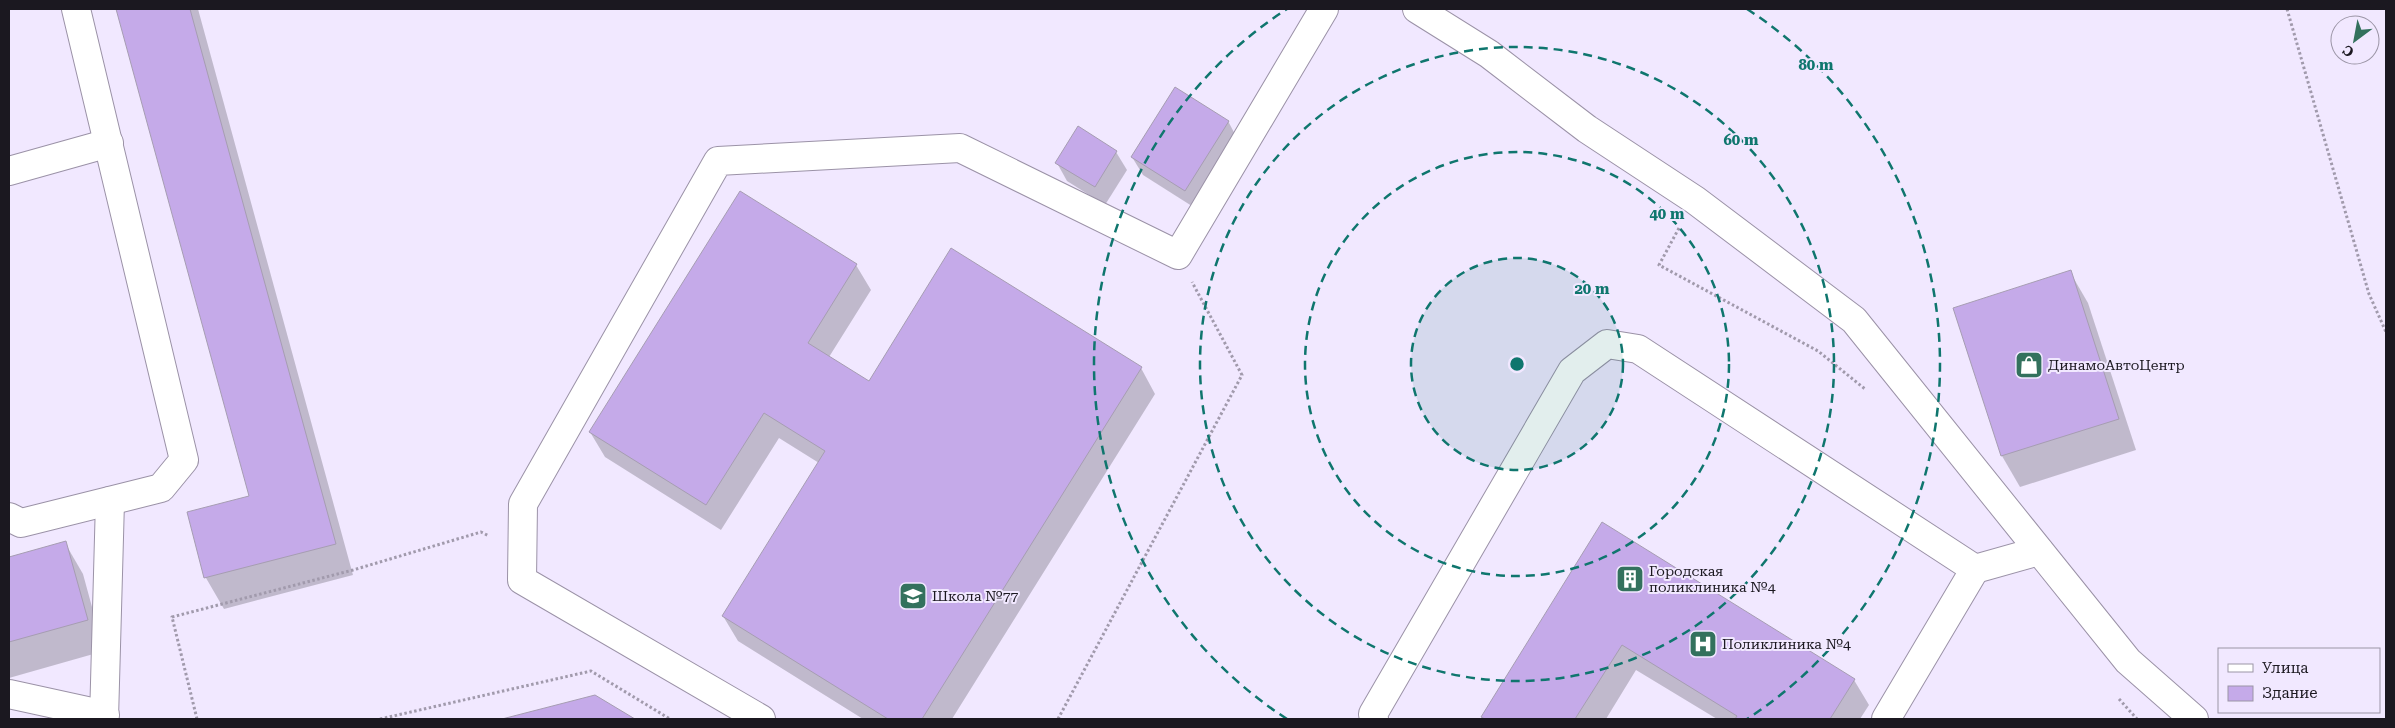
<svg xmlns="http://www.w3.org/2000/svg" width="2395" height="728" viewBox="0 0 2395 728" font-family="'Roboto Serif',serif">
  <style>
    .shadow { fill: #0003 }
    .building { fill: #c5aae9; stroke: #a69db2 }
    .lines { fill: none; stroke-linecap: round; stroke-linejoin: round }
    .minor-casing { stroke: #9b92a7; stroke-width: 30 }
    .path { stroke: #a19aac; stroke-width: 3; stroke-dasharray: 2.5 2.5; stroke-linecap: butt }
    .minor { stroke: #fff; stroke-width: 28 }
    .ring { fill: none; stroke: #0f766e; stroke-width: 2.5; stroke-dasharray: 9 6 }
    .labels { text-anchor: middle; stroke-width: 4; stroke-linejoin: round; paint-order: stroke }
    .poi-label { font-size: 14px; fill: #1b1820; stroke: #f1e8ff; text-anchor: start }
    .centre { fill: #0f766e; stroke: #f1e8ff; stroke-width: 2.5 }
    .ring-label { font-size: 15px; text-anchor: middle; font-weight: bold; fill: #0f766e; stroke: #f1e8ff; stroke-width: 4; stroke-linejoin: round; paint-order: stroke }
  </style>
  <rect width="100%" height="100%" fill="#f1e8ff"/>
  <g class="shadow">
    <polygon points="117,9 198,9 353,575 224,609 206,578 188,513 250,497"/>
    <polygon points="1228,121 1238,140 1195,208 1143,175 1132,157"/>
    <polygon points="1116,152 1127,170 1105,205 1067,181 1057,163"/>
    <polygon points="856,265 871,290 829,357 869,382 1141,368 1155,394 952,719 863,719 738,641 723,616 819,463 779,438 721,530 605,457 590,432"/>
    <polygon points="2070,272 2088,303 2136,450 2020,487 2002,456 1954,309"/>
    <polygon points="1602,523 1854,680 1869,705 1860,719 1717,719 1636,670 1606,719 1484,719 1483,717"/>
    <polygon points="65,543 83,574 104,651 9,678 9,558"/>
    <polygon points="595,697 632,719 507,719"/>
  </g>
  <g class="building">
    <polygon points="116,9 190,9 336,544 204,578 187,512 249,496"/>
    <polygon points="1175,87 1229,121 1185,191 1131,157"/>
    <polygon points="1078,126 1117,151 1095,187 1055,163"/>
    <polygon points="740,191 857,264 808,343 869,381 951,248 1142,367 922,719 888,719 722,616 825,451 764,413 706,505 589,432"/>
    <polygon points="2071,270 2119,419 2001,456 1953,308"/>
    <polygon points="1602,522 1855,679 1830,719 1735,719 1737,716 1622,645 1575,719 1485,719 1481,717"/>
    <polygon points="66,541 88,620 9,642 9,557"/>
    <polygon points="595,695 635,719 502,719"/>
  </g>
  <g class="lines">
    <defs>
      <g id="minor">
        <polyline points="1417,9 1489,54 1587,129 1695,200 1854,320 2128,661 2194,719"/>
        <polyline points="9,171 109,143"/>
        <polyline points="9,517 21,523 161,488 184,460 76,9"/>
        <polyline points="9,694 105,715"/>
        <polyline points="104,719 110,501"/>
        <polyline points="761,719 522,580 523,504 718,161 960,148 1178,255 1324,9"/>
        <polyline points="1374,719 1373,714 1572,371 1607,344 1638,349 1975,569"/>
        <polyline points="1886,719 1975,569 2039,551"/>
      </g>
    </defs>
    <use href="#minor" class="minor-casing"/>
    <g class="path">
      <polyline points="2287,9 2369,294 2386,332"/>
      <polyline points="1679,228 1659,265 1818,351 1865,389"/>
      <polyline points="2119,699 2137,719"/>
      <polyline points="197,719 172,617 353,570 481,532 489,536"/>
      <polyline points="380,719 591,671 670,719"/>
      <polyline points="1058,719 1242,375 1192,282"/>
    </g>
    <use href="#minor" class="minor"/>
  </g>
  <circle cx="1517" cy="364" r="106" fill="#0f766e" fill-opacity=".12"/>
  <g class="ring">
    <circle cx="1517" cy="364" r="106"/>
    <circle cx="1517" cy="364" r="212"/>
    <circle cx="1517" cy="364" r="317"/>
    <path d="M1287 719A423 423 0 0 1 1287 9M1747 9A423 423 0 0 1 1747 719"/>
  </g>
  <defs>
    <symbol id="shop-square" viewBox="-11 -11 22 22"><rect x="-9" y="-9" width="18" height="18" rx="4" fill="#33715d" stroke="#f1e8ff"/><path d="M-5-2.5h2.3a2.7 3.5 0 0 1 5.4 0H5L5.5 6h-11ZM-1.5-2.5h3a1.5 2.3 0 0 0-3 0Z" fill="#fff"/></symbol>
    <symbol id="building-square" viewBox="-11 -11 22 22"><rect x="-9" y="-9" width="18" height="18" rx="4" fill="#33715d" stroke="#f1e8ff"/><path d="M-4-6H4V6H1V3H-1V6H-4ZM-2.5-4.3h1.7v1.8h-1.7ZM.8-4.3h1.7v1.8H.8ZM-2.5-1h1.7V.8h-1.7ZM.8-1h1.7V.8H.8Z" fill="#fff"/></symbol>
    <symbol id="school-square" viewBox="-11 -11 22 22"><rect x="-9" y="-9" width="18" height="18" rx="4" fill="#33715d" stroke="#f1e8ff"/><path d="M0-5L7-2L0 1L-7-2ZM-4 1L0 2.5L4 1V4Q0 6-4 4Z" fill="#fff"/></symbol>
    <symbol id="hospital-square" viewBox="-11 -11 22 22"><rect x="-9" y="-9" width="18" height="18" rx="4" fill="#33715d" stroke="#f1e8ff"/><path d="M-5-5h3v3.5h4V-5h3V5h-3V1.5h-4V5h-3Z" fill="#fff"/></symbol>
  </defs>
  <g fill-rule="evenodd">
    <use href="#shop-square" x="2013" y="349" width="32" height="32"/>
    <use href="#building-square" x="1614" y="563" width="32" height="32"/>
    <use href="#school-square" x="897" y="580" width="32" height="32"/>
    <use href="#hospital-square" x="1687" y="628" width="32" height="32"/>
  </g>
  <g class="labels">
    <g class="poi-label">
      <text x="2048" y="370">ДинамоАвтоЦентр</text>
      <text x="1649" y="576">Городская<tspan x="1649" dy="16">поликлиника №4</tspan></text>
      <text x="932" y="601">Школа №77</text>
      <text x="1722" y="649">Поликлиника №4</text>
    </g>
  </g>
  <circle cx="1517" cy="364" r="8" class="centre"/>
  <g class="ring-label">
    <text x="1816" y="70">80 m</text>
    <text x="1741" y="145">60 m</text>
    <text x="1667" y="219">40 m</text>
    <text x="1592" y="294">20 m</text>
  </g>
  <rect width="2395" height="728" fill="none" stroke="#1b1820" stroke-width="20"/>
  <rect x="2218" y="648" width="162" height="65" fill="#f1e8ff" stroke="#9b95a6"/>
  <rect x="2228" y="664" width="25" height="8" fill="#ffffff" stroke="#9b95a6"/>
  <text x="2262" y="673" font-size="15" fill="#1b1820">Улица</text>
  <rect x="2228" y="686" width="25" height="15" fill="#c5aae9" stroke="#9b95a6"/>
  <text x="2262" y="698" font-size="15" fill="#1b1820">Здание</text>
  <g transform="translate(2355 40) rotate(212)"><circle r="24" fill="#f1e8ff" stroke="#9b95a6"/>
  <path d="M0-4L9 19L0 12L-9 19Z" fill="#33715d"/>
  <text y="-8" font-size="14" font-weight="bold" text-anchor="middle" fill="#1b1820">С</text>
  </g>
</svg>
